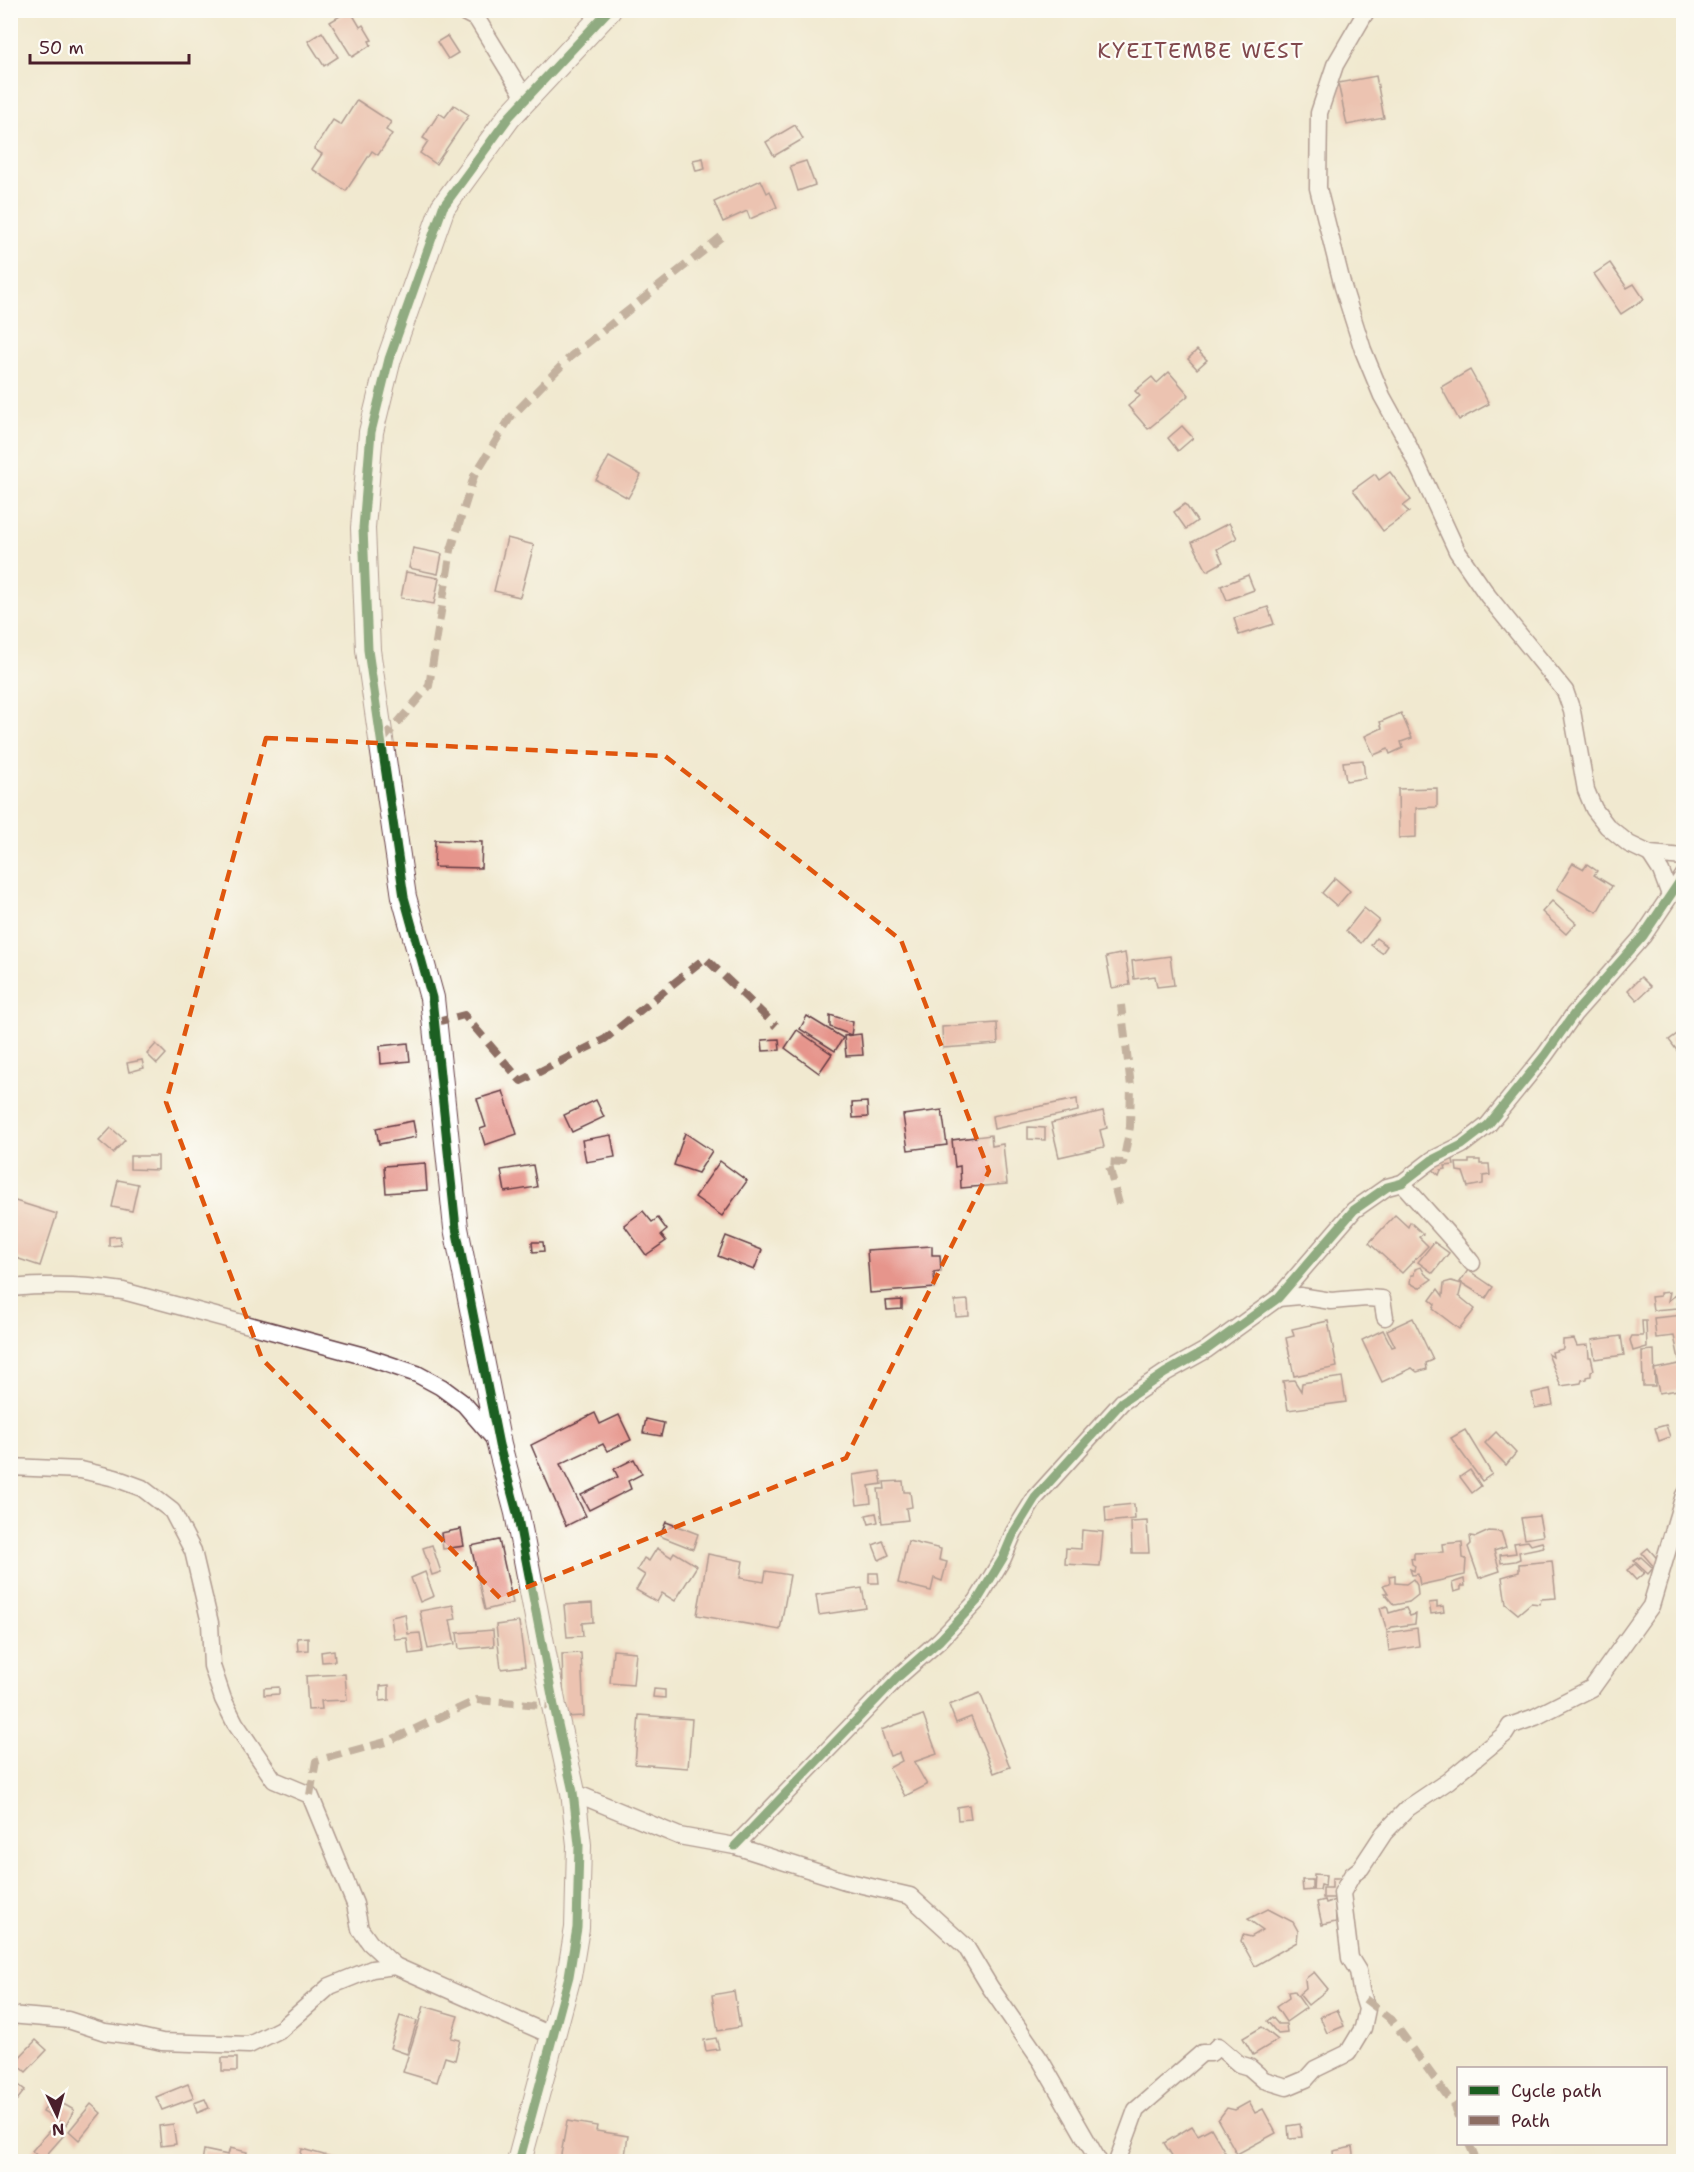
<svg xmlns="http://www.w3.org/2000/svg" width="1694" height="2172" viewBox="0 0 1694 2172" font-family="'Shantell Sans',sans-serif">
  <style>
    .building { fill: #e6958c }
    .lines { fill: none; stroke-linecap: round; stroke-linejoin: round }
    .street-casing { stroke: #633d44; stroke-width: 19 }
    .secondary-casing { stroke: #633d44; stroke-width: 26 }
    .street { stroke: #fff; stroke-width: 16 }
    .secondary { stroke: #fff; stroke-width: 24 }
    .quiet { stroke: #8d6e63; stroke-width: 8; stroke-dasharray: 15 8; stroke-linecap: butt }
    .cycleway-casing { stroke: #fdfcf7; stroke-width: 13 }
    .cycleway { stroke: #1b5e20; stroke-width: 9 }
    .marked { fill: none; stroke: #e0560e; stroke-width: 4.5; stroke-dasharray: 12 8; stroke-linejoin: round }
    .labels { text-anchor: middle; stroke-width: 4.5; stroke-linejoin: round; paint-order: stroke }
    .quarter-label { font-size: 21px; letter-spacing: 1.5px; fill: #81484d; stroke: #fdfcf7 }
  </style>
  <rect width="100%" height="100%" fill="#fdfcf7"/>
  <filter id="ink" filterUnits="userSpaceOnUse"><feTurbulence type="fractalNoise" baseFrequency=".0167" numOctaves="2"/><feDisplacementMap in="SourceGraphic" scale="12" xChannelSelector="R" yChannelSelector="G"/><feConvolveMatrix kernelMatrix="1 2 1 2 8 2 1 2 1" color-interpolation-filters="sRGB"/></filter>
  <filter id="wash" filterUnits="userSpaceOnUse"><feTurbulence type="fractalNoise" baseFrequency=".008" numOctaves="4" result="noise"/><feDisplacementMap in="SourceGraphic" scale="24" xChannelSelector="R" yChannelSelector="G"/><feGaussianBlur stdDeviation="1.35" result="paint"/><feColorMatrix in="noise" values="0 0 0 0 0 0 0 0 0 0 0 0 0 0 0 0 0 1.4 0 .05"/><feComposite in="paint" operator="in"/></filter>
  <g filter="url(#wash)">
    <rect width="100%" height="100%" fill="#f1e9d0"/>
    <g id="blocks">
      <g class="building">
        <polygon points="350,10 360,27 363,25 372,40 369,41 371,45 352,57 330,22"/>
        <polygon points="322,32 338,57 324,66 308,41"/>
        <polygon points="447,36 458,53 448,59 437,42"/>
        <polygon points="1376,76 1384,118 1347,125 1338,83"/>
        <polygon points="357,100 391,122 386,130 392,134 378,155 372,151 346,191 312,169 322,154 314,149 333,120 341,125"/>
        <polygon points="454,105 469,115 436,164 420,153 428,141 423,138 439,113 445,117"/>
        <polygon points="795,125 803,139 774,156 766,142"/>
        <polygon points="703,158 705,169 696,171 693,160"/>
        <polygon points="806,161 815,185 798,191 790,166"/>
        <polygon points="761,180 767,193 770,191 777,207 750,219 747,211 723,222 714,202"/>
        <polygon points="1610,263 1627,288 1634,284 1644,299 1621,314 1594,274"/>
        <polygon points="1197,350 1207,360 1197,369 1188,359"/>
        <polygon points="1470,370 1489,404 1459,420 1441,387"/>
        <polygon points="1169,372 1189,395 1148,429 1128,406 1140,396 1135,391 1152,377 1157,383"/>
        <polygon points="1182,426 1193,438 1178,451 1168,438"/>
        <polygon points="609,457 641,475 628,498 596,480"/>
        <polygon points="1390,472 1411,500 1403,506 1409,512 1383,531 1353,490 1375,474 1379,480"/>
        <polygon points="1185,504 1197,521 1186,529 1174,512"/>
        <polygon points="1229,523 1237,538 1217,549 1223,562 1207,571 1192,542"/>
        <polygon points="507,538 534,545 520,597 494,591"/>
        <polygon points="413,548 442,554 438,574 409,568"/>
        <polygon points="406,572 439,578 434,604 401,598"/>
        <polygon points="1248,575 1254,590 1227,600 1221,586"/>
        <polygon points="1268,607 1274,624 1239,635 1234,618"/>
        <polygon points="1401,713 1412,738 1401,742 1403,748 1390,754 1388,749 1374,755 1365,736 1382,728 1380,722"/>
        <polygon points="1363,760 1365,778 1346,781 1343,762"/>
        <polygon points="1437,788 1437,807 1416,808 1416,837 1399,838 1398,789"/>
        <polygon points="435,840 482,842 481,868 434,867"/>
        <polygon points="1573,863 1584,869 1587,864 1597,871 1594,875 1612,886 1597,912 1557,889"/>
        <polygon points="1335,878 1350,891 1337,906 1322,893"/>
        <polygon points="1552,901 1576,923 1566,934 1542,912"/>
        <polygon points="1364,908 1379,920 1361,943 1346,931"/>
        <polygon points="1376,938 1387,946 1382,953 1371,945"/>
        <polygon points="1125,953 1130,985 1112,988 1106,957"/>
        <polygon points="1170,956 1174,985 1157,987 1155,976 1134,979 1132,961"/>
        <polygon points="1641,977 1651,987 1637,1000 1628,990"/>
        <polygon points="830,1015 853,1022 851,1035 830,1027"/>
        <polygon points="807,1016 843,1038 835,1051 800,1029"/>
        <polygon points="997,1023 998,1044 943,1048 942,1027"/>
        <polygon points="1684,1029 1684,1060 1669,1040"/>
        <polygon points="797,1030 832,1054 819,1073 785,1048"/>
        <polygon points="861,1034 863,1055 846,1056 844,1036"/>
        <polygon points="779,1039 780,1050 763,1051 762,1040"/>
        <polygon points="408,1043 410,1061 381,1064 380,1046"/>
        <polygon points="156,1044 166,1054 157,1064 147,1054"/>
        <polygon points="142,1060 144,1068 129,1072 127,1063"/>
        <polygon points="503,1091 517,1134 485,1145 480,1129 486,1127 477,1099"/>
        <polygon points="1077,1099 1078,1111 994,1129 992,1116"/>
        <polygon points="596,1100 604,1117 572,1132 564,1115"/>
        <polygon points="867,1102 868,1117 853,1118 852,1103"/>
        <polygon points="942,1110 947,1145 908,1150 903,1115"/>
        <polygon points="1103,1111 1107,1128 1100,1130 1104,1147 1059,1157 1051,1123"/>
        <polygon points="413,1121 416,1137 379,1144 376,1128"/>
        <polygon points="1028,1127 1045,1128 1045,1140 1028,1139"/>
        <polygon points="111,1128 125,1140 113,1153 99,1141"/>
        <polygon points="685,1133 712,1151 698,1173 674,1165"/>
        <polygon points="611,1135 615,1157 586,1162 582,1140"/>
        <polygon points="991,1135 992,1146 1003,1144 1007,1184 961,1188 960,1166 955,1167 952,1140"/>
        <polygon points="1452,1155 1454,1165 1445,1166 1446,1169 1441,1170 1439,1175 1430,1167"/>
        <polygon points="130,1156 158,1156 158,1170 130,1169"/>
        <polygon points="1469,1160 1480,1160 1480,1164 1489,1164 1490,1175 1483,1176 1483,1184 1468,1187 1463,1172 1457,1171 1456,1163 1469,1163"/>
        <polygon points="720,1161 747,1181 722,1216 695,1197"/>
        <polygon points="425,1163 427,1190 386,1193 384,1166"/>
        <polygon points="533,1165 537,1187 505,1192 501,1170"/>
        <polygon points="118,1180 138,1184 132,1211 112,1207"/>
        <polygon points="12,1200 57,1214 40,1266 10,1256 10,1206"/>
        <polygon points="643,1211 652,1222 658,1218 667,1230 661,1235 666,1241 646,1255 624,1225"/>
        <polygon points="1395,1215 1408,1227 1410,1222 1423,1234 1419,1237 1428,1246 1402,1273 1369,1243"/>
        <polygon points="120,1236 121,1245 109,1246 109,1237"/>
        <polygon points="726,1236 762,1250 754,1270 718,1256"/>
        <polygon points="532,1242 543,1242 544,1251 533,1252"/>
        <polygon points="1434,1242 1449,1253 1433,1273 1418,1262"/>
        <polygon points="932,1246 932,1255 940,1255 941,1271 934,1272 935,1288 870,1293 867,1250"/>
        <polygon points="1421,1267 1425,1274 1432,1279 1419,1288 1410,1283 1411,1275 1414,1275 1415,1269"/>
        <polygon points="1468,1270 1493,1287 1486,1298 1460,1282"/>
        <polygon points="1451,1281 1462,1284 1459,1296 1475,1309 1459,1329 1433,1309 1435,1304 1430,1300 1438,1289 1443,1296 1444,1283"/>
        <polygon points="1670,1292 1668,1301 1676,1295 1678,1308 1653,1310 1651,1297 1660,1296 1660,1293"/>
        <polygon points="902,1300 902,1309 887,1310 886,1301"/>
        <polygon points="968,1300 969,1316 956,1317 955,1301"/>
        <polygon points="1683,1315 1684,1358 1679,1359 1674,1336 1656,1338 1654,1318"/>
        <polygon points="1413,1318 1433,1360 1426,1363 1427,1369 1417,1372 1412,1368 1382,1382 1362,1340 1383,1330 1392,1347 1395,1346 1387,1330"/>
        <polygon points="1328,1321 1337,1367 1294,1376 1286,1338 1294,1336 1292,1329"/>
        <polygon points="1642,1321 1646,1321 1647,1347 1633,1351 1630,1340 1632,1336 1643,1336"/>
        <polygon points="1621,1336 1624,1355 1595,1359 1592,1340"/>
        <polygon points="1574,1339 1577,1346 1588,1345 1589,1357 1591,1357 1594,1370 1591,1371 1591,1376 1587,1377 1587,1379 1582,1380 1581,1383 1561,1386 1548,1354 1553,1357 1552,1352 1563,1349 1563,1340"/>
        <polygon points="1654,1350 1655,1386 1643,1386 1642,1351"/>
        <polygon points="1684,1363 1684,1389 1659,1393 1654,1369"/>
        <polygon points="1342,1377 1346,1402 1288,1410 1283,1381 1294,1380 1301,1391 1302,1383"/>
        <polygon points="1550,1389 1553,1405 1535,1408 1532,1393"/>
        <polygon points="595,1413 600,1424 619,1415 631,1440 607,1451 603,1444 560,1464 586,1516 566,1526 531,1445"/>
        <polygon points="646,1419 664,1423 661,1436 643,1433"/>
        <polygon points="1666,1425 1670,1437 1659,1441 1655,1428"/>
        <polygon points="1465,1430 1492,1474 1482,1481 1451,1438"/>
        <polygon points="1496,1432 1516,1453 1506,1465 1485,1443"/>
        <polygon points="634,1459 642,1474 628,1481 631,1489 589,1510 581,1495 618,1477 614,1469"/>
        <polygon points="1470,1470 1481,1486 1472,1493 1460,1477"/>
        <polygon points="880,1471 882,1484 869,1486 871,1503 857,1505 853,1475"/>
        <polygon points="903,1481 904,1492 910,1492 912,1507 906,1508 908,1520 882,1523 878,1489 885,1489 884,1482"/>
        <polygon points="1134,1504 1135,1519 1106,1522 1105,1507"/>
        <polygon points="876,1513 878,1522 869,1524 866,1515"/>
        <polygon points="1539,1516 1543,1536 1525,1539 1521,1518"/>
        <polygon points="1147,1521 1149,1553 1132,1553 1131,1522"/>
        <polygon points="666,1522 698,1534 693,1549 660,1536"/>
        <polygon points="461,1529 464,1546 443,1549 441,1533"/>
        <polygon points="1082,1530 1103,1532 1100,1566 1065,1564 1066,1548 1081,1549"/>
        <polygon points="1489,1531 1501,1532 1506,1547 1494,1551 1500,1571 1479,1578 1468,1547 1471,1544 1470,1536 1476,1537"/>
        <polygon points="499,1540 513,1603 485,1610 471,1546"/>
        <polygon points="883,1541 889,1555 879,1560 873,1545"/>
        <polygon points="908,1541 941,1549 939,1560 947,1562 942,1581 934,1578 931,1591 898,1583"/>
        <polygon points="1528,1541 1531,1545 1542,1542 1544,1547 1519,1552 1520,1559 1515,1561 1501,1563 1500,1555 1516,1553 1514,1543"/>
        <polygon points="1462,1542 1463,1558 1466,1559 1465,1575 1420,1585 1418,1574 1412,1575 1410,1569 1414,1571 1415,1566 1412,1564 1411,1558 1414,1559 1414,1553 1443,1552 1442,1544"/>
        <polygon points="432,1545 441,1572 432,1575 423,1548"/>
        <polygon points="657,1548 671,1557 674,1552 697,1566 675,1601 662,1593 657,1602 636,1590 645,1575 637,1570 644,1558 649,1561"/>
        <polygon points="1648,1548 1661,1563 1655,1568 1642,1553"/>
        <polygon points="708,1554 743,1561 740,1578 764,1582 766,1571 790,1575 780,1630 697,1615"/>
        <polygon points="1641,1557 1653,1568 1648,1574 1634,1561"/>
        <polygon points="1552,1561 1556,1598 1541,1599 1540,1604 1531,1603 1518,1614 1506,1604 1502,1577 1519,1572 1519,1564"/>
        <polygon points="1635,1564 1644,1573 1636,1580 1627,1570"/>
        <polygon points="425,1572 434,1596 420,1602 411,1578"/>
        <polygon points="869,1573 878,1573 879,1583 869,1583"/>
        <polygon points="1395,1575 1395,1583 1406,1584 1413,1579 1417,1585 1418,1595 1409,1602 1394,1605 1384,1593 1388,1593 1383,1585 1390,1583 1389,1576"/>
        <polygon points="1464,1579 1465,1586 1461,1586 1461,1590 1454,1592 1452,1583"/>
        <polygon points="862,1588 866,1608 819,1615 816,1595"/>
        <polygon points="1437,1602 1437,1607 1443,1606 1444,1612 1431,1614 1429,1603"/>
        <polygon points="592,1603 593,1622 582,1623 583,1636 567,1637 564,1605"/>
        <polygon points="453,1605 456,1619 450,1620 455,1644 428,1649 420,1611"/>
        <polygon points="1387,1606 1389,1613 1406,1608 1410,1616 1416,1614 1415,1624 1392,1627 1387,1631 1380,1608"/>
        <polygon points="405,1614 408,1634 420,1633 423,1652 409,1654 407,1638 394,1639 391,1617"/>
        <polygon points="519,1622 525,1666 501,1669 496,1625"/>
        <polygon points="1417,1628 1419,1646 1389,1651 1387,1633"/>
        <polygon points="493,1630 494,1646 459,1649 457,1633"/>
        <polygon points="308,1637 308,1650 298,1651 297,1638"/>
        <polygon points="334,1650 335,1661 322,1662 321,1652"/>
        <polygon points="613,1650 636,1652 633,1685 610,1683"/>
        <polygon points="581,1653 584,1716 564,1717 562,1654"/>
        <polygon points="345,1674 347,1700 321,1701 322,1709 308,1710 306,1676"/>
        <polygon points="389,1685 389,1700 380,1701 380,1686"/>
        <polygon points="279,1687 279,1694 264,1695 264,1688"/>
        <polygon points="654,1689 665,1690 665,1698 653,1697"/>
        <polygon points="980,1693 1010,1767 994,1773 971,1717 956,1723 949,1705"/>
        <polygon points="639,1715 692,1719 688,1768 635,1764"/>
        <polygon points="923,1715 937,1754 914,1762 927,1785 905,1796 889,1768 902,1761 899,1753 890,1756 881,1730"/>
        <polygon points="969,1805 971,1819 958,1820 957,1807"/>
        <polygon points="1314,1874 1326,1875 1325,1886 1321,1885 1320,1890 1313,1890"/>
        <polygon points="1332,1878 1342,1878 1335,1898 1323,1898 1323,1888 1332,1888"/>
        <polygon points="1302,1880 1312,1880 1312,1890 1303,1891"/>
        <polygon points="1325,1900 1326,1903 1335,1900 1336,1922 1322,1925 1317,1902"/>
        <polygon points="1268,1909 1293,1922 1298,1931 1297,1942 1255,1966 1241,1941 1243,1935 1251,1937 1263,1930 1248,1919"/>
        <polygon points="1314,1972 1328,1989 1308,2005 1299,1994 1306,1988 1305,1979"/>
        <polygon points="734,1991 740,2027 718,2031 712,1995"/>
        <polygon points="1294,1991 1306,2008 1286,2022 1276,2007 1289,1998 1288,1992"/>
        <polygon points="424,2006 458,2016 451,2038 460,2040 455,2060 445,2057 437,2082 403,2072"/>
        <polygon points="1337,2010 1344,2026 1327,2033 1320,2017"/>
        <polygon points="400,2016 417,2021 407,2054 390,2048"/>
        <polygon points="1272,2017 1278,2024 1286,2024 1287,2033 1278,2034 1267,2021"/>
        <polygon points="1262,2027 1278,2040 1253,2055 1243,2038"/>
        <polygon points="716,2038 719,2049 706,2051 704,2040"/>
        <polygon points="36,2040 47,2050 26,2072 15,2062"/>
        <rect x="222" y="2058" width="15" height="13"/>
        <polygon points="12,2080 25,2090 17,2100 10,2095"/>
        <polygon points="188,2084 194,2098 162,2110 156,2097"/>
        <polygon points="51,2097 74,2110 66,2125 43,2112"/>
        <polygon points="205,2099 209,2108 197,2113 194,2103"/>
        <polygon points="1249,2102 1255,2113 1263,2109 1276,2133 1237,2154 1218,2120 1227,2108 1235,2110"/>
        <polygon points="91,2104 101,2113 79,2140 69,2131"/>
        <polygon points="567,2121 597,2126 596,2131 628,2136 624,2162 560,2160"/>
        <polygon points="173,2124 176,2144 161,2146 159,2126"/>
        <polygon points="1300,2124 1302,2137 1289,2138 1288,2126"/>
        <polygon points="53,2126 64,2135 42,2160 32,2151"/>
        <polygon points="1192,2126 1198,2135 1211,2128 1226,2154 1213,2162 1176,2162 1164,2143"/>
        <polygon points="1353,2147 1355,2162 1334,2162 1333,2151"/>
        <polygon points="230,2148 247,2152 245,2162 202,2162 204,2150 228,2155"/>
        <polygon points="302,2149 346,2161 346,2162 299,2162"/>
      </g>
    </g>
  </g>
  <g filter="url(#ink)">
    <use href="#blocks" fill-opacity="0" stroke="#633d44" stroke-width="1.5"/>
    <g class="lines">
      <defs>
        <g id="street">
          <polyline points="460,10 477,19 526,99"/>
          <polyline points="1367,10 1335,65 1319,113 1318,188 1343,287 1363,350 1382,396 1403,434 1457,551 1488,596 1565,691 1572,711 1586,790 1594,809 1607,826 1629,844 1650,854 1684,857"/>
          <polyline points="1650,854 1661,871 1670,895"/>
          <path d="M1402 1183C1425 1210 1450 1235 1472 1263"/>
          <path d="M10 1288C49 1284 85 1285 123 1291L364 1356 417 1374 441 1387 464 1404 497 1442"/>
          <polyline points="1278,1298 1300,1296 1331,1301 1366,1298 1382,1299 1385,1317"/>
          <polyline points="10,1467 81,1470 115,1478 142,1488 172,1511 193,1551 210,1623 212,1666 223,1699 235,1723 274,1780 310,1795 355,1904 360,1929 370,1943 395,1966"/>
          <polyline points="573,1792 679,1836 735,1846 845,1881 910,1896 966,1947 990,1987 1041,2061 1099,2162"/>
          <polyline points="735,1846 899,1676 940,1640 977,1601 1003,1558 1014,1532 1035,1498 1122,1402 1165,1373 1206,1350 1278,1298 1354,1210 1387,1187 1402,1183 1432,1160 1462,1145 1488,1125 1545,1055 1574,1014 1643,936 1684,875"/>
          <polyline points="10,2015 68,2020 105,2032 136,2036 162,2042 249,2045 281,2029 330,1986 372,1969 395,1966 553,2036"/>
          <polyline points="1117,2162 1136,2110 1202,2053 1211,2053 1218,2046 1239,2064 1249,2067 1264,2080 1287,2087 1306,2079 1315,2069 1348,2053 1363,2028 1367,2009 1361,1990 1358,1971 1350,1958 1342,1893 1352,1875 1361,1868 1384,1833 1408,1808 1448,1781 1505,1734 1510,1726 1535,1717 1592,1688 1651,1606 1684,1495"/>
        </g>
        <polyline id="secondary" points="519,2162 569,1976 577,1928 579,1845 573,1792 554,1706 517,1513 499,1445 456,1228 432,998 404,897 368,650 363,528 371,432 389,359 443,207 509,117 609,10"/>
      </defs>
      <use href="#street" class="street-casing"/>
      <use href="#secondary" class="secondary-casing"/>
      <use href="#street" class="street"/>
      <use href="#secondary" class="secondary"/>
      <g class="quiet">
        <polyline points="382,741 429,686 451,550 474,476 510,418 571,356 721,237"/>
        <polyline points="433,1023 464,1015 521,1081 605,1039 705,958 776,1026"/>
        <polyline points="1119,1204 1108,1162 1123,1163 1130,1127 1131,1086 1121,1005"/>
        <polyline points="310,1795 316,1761 389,1741 477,1700 554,1706"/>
        <polyline points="1365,1999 1392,2020 1453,2104 1458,2117"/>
        <polyline points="1469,2144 1477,2162"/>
      </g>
      <defs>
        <g id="cycleway">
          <polyline points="735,1846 899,1676 940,1640 977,1601 1003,1558 1014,1532 1035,1498 1122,1402 1165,1373 1206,1350 1278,1298 1354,1210 1387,1187 1402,1183 1432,1160 1462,1145 1488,1125 1545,1055 1574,1014 1643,936 1684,875"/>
          <polyline points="519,2162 569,1976 577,1928 579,1845 573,1792 554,1706 517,1513 499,1445 456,1228 432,998 404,897 368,650 363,528 371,432 389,359 443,207 509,117 609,10"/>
        </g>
      </defs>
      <use href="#cycleway" class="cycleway-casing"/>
      <use href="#cycleway" class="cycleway"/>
    </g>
  </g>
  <path d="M0 0H1694V2172H0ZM266 738 665 756 901 940 989 1171 846 1458 500 1598 262 1359 166 1102Z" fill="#f1e9d0" fill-opacity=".55" fill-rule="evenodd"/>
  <path class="marked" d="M266 738 665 756 901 940 989 1171 846 1458 500 1598 262 1359 166 1102Z"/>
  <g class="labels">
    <g class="quarter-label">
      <text x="1201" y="58">KYEITEMBE WEST</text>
    </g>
  </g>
  <rect width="1694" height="2172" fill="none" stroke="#fdfcf7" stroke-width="36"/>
  <rect x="1457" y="2067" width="210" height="78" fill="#fdfcf7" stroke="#b5a4a5" stroke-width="1.5"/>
  <rect x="1469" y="2086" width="30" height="9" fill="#1b5e20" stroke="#b5a4a5" stroke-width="1.5"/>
  <text x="1511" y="2097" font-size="18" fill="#4a1f2b">Cycle path</text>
  <rect x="1469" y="2116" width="30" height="9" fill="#8d6e63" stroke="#b5a4a5" stroke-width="1.5"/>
  <text x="1511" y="2127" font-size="18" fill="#4a1f2b">Path</text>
  <g transform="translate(57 2115) rotate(175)" stroke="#fdfcf7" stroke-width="4.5" paint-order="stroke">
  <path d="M0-4.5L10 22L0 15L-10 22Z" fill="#4a1f2b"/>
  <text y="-9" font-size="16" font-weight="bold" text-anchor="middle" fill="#4a1f2b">N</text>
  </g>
  <path d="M30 54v9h159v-9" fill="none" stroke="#4a1f2b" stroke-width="3"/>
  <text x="39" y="54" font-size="18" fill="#4a1f2b" stroke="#fdfcf7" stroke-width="4.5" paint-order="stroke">50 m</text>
</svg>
